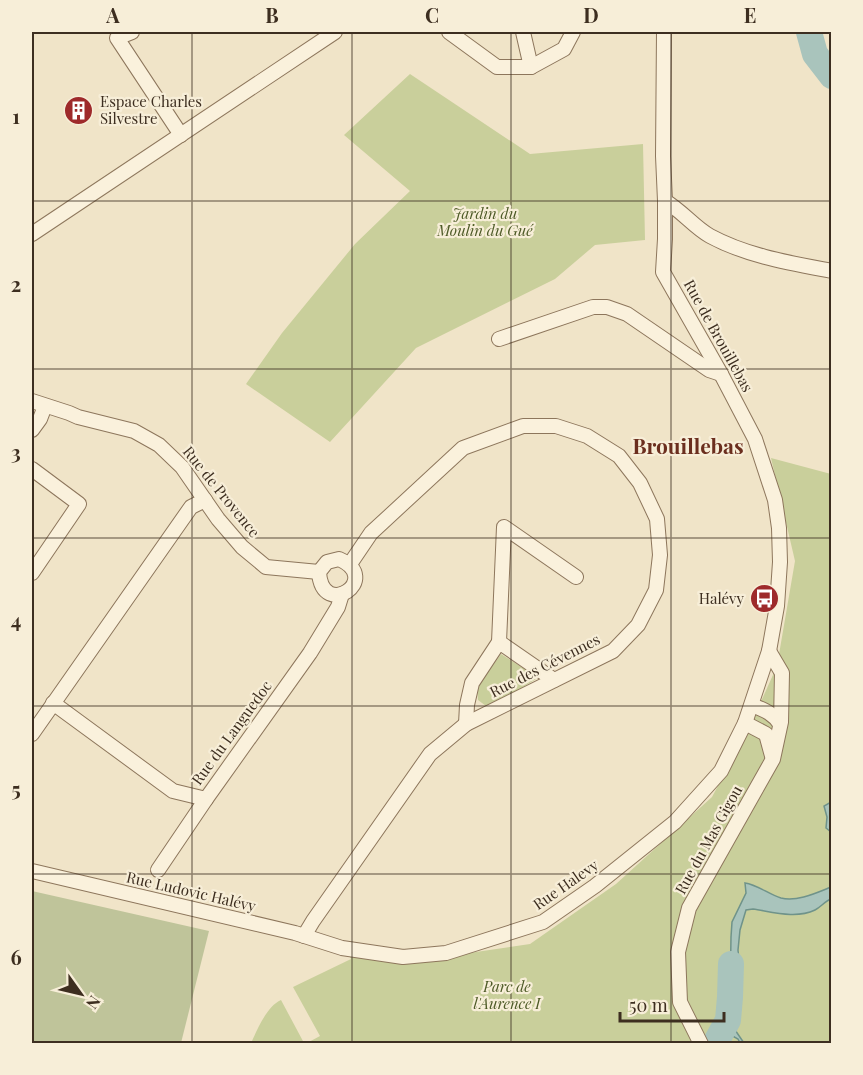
<svg xmlns="http://www.w3.org/2000/svg" width="863" height="1075" viewBox="0 0 863 1075" font-family="'Playfair Display',serif">
  <style>
    .green { fill: #c9cf9b }
    .cemetery { fill: #bfc49a }
    .water { fill: #a9c4bc; stroke: #6f938a; stroke-width: 1.5 }
    .lines { fill: none; stroke-linecap: round; stroke-linejoin: round }
    .river { stroke: #a9c4bc; stroke-width: 26 }
    .street-casing { stroke: #8d765c; stroke-width: 16 }
    .street { stroke: #faf1dc; stroke-width: 14 }
    .grid { fill: none; stroke: #3d2e20; stroke-width: 1.5; stroke-opacity: 0.55 }
    .labels { text-anchor: middle; stroke-width: 4.5; stroke-linejoin: round; paint-order: stroke }
    .poi-label { font-size: 15px; fill: #3d2e20; stroke: #f7eed8; text-anchor: start }
    .park-label { font-size: 15px; font-style: italic; fill: #4d5a26; stroke: #f7eed8 }
    .street-label { font-size: 15px; fill: #3d2e20; stroke: #f7eed8 }
    .district-label { font-size: 21px; font-weight: bold; fill: #6b2e1e; stroke: #f7eed8 }
    .neatline { fill: none; stroke: #3d2e20; stroke-width: 2 }
    .grid-label { font-size: 20px; text-anchor: middle; font-weight: bold; fill: #3d2e20 }
  </style>
  <rect width="100%" height="100%" fill="#f0e4c8"/>
  <g class="green">
    <polygon points="410,74 530,154 643,144 645,240 595,245 555,279 416,348 330,442 246,384 282,333 355,244 410,191 344,135"/>
    <polygon points="771,458 831,474 831,1043 307,1043 320,1036 293,987 351,959 348,953 401,963 530,944 616,884 712,797 749,728 777,666 795,561"/>
    <polygon points="501,654 534,675 536,679 499,702 486,706 478,700 477,688"/>
    <path d="M281 1000 304 1043H251C257 1030 267 1006 281 1000Z"/>
  </g>
  <polygon class="cemetery" points="32,891 209,931 181,1043 32,1043"/>
  <g class="water">
    <polygon points="809,32 814,32 818,53 831,70 831,76 815,54"/>
    <polygon points="831,802 831,832 826,828 827,817 824,806"/>
    <path d="M745 883C758 885 768 894 781 898 797 902 816 893 831 887V899C825 901 821 907 815 910 796 919 773 912 753 909L746 910 740 930 738 950 740 971 736 1000 733 1019V1027L744 1043H740L738 1039 729 1034 722 1043H715L728 1020 730 997 731 937 732 922 746 893Z"/>
  </g>
  <g class="lines">
    <g class="river">
      <polyline points="809,32 815,54 832,76"/>
      <polyline points="715,1044 728,1020 730,997 731,964"/>
    </g>
    <defs>
      <g id="street">
        <polyline points="132,32 117,38 181,135"/>
        <polyline points="449,32 497,67 531,67 564,49 573,32"/>
        <polyline points="523,32 531,67"/>
        <path d="M665 201C682 211 695 228 710 236 747 256 790 263 832 271"/>
        <polyline points="32,234 335,32"/>
        <polyline points="499,339 593,307 607,307 627,314 709,370 721,374"/>
        <polyline points="32,401 69,413 78,417 134,431 159,445 182,467 218,519 242,547 266,567 319,572"/>
        <polyline points="32,430 40,419 45,406"/>
        <polyline points="32,469 79,504 32,573"/>
        <path d="M339 559C384 579 322 621 319 572L327 562Z"/>
        <polyline points="499,642 504,527 576,577"/>
        <polyline points="53,703 173,791 206,799 310,653 338,607 342,594"/>
        <path d="M752 705C764 710 773 713 780 724"/>
        <polyline points="745,723 766,734 772,756"/>
        <polyline points="466,724 467,705 472,683 499,642 554,680"/>
        <polyline points="32,734 191,507 205,500"/>
        <polyline points="158,870 206,799"/>
        <polyline points="32,871 295,933 342,948 403,957 446,953 543,922 595,886 675,822 721,771 745,723 769,651 777,606 780,562 779,528 775,500 755,439 721,374 663,272 665,239 665,201 663,156 664,32"/>
        <polyline points="304,936 313,921 430,754 466,724 613,651 638,625 656,590 660,555 657,519 640,483 619,456 587,436 556,426 523,426 463,448 371,533 350,564"/>
        <polyline points="701,1044 680,1002 678,952 689,908 773,759 781,722 782,673 769,651"/>
      </g>
    </defs>
    <use href="#street" class="street-casing"/>
    <use href="#street" class="street"/>
  </g>
  <path class="grid" d="M192 32V1044M352 32V1044M511 32V1044M671 32V1044M32 201H832M32 369H832M32 538H832M32 706H832M32 874H832"/>
  <defs>
    <symbol id="building-disc" viewBox="-11 -11 22 22"><circle r="9.5" fill="#9e2a2b" stroke="#f7eed8"/><path d="M-4-6H4V6H1V3H-1V6H-4ZM-2.5-4.3h1.7v1.8h-1.7ZM.8-4.3h1.7v1.8H.8ZM-2.5-1h1.7V.8h-1.7ZM.8-1h1.7V.8H.8Z" fill="#fff"/></symbol>
    <symbol id="bus-disc" viewBox="-11 -11 22 22"><circle r="9.5" fill="#9e2a2b" stroke="#f7eed8"/><path d="M-5-6H5V4H4V6H2V4H-2V6H-4V4H-5ZM-3.5-4V0h7V-4ZM-3.5 1.2v1.5H-2V1.2ZM2 1.2v1.5H3.5V1.2Z" fill="#fff"/></symbol>
  </defs>
  <g fill-rule="evenodd">
    <use href="#building-disc" x="62" y="94" width="33" height="33"/>
    <use href="#bus-disc" x="748" y="582" width="33" height="33"/>
  </g>
  <g class="labels">
    <g class="poi-label">
      <text x="100" y="107">Espace Charles<tspan x="100" dy="17">Silvestre</tspan></text>
      <text x="744" y="604" text-anchor="end">Halévy</text>
    </g>
    <g class="park-label">
      <text x="485" y="219">Jardin du<tspan x="485" dy="17">Moulin du Gué</tspan></text>
      <text x="507" y="992">Parc de<tspan x="507" dy="17">l'Aurence I</tspan></text>
    </g>
    <g class="street-label">
      <text transform="translate(718 336) rotate(61)" y="5">Rue de Brouillebas</text>
      <text transform="translate(221 492) rotate(51)" y="5">Rue de Provence</text>
      <text transform="translate(545 666) rotate(-27)" y="5">Rue des Cévennes</text>
      <text transform="translate(232 733) rotate(-54)" y="5">Rue du Languedoc</text>
      <text transform="translate(709 840) rotate(-61)" y="5">Rue du Mas Gigou</text>
      <text transform="translate(566 885) rotate(-35)" y="5">Rue Halevy</text>
      <text transform="translate(191 892) rotate(13)" y="5">Rue Ludovic Halévy</text>
    </g>
    <g class="district-label">
      <text x="688" y="454">Brouillebas</text>
    </g>
  </g>
  <rect width="863" height="1075" fill="none" stroke="#f7eed8" stroke-width="66"/>
  <g transform="translate(81 994) rotate(124)" stroke="#f7eed8" stroke-width="4.5" paint-order="stroke">
  <path d="M0-4.5L10 22L0 15L-10 22Z" fill="#3d2e20"/>
  <text y="-9" font-size="16" font-weight="bold" text-anchor="middle" fill="#3d2e20">N</text>
  </g>
  <path d="M620 1012v9h104v-9" fill="none" stroke="#3d2e20" stroke-width="3"/>
  <text x="629" y="1012" font-size="18" fill="#3d2e20" stroke="#f7eed8" stroke-width="4.5" paint-order="stroke">50 m</text>
  <rect x="33" y="33" width="797" height="1009" class="neatline"/>
  <g class="grid-label">
    <text x="113" y="23">A</text>
    <text x="272" y="23">B</text>
    <text x="432" y="23">C</text>
    <text x="591" y="23">D</text>
    <text x="750" y="23">E</text>
    <text x="16" y="124">1</text>
    <text x="16" y="292">2</text>
    <text x="16" y="460">3</text>
    <text x="16" y="628">4</text>
    <text x="16" y="797">5</text>
    <text x="16" y="965">6</text>
  </g>
</svg>
